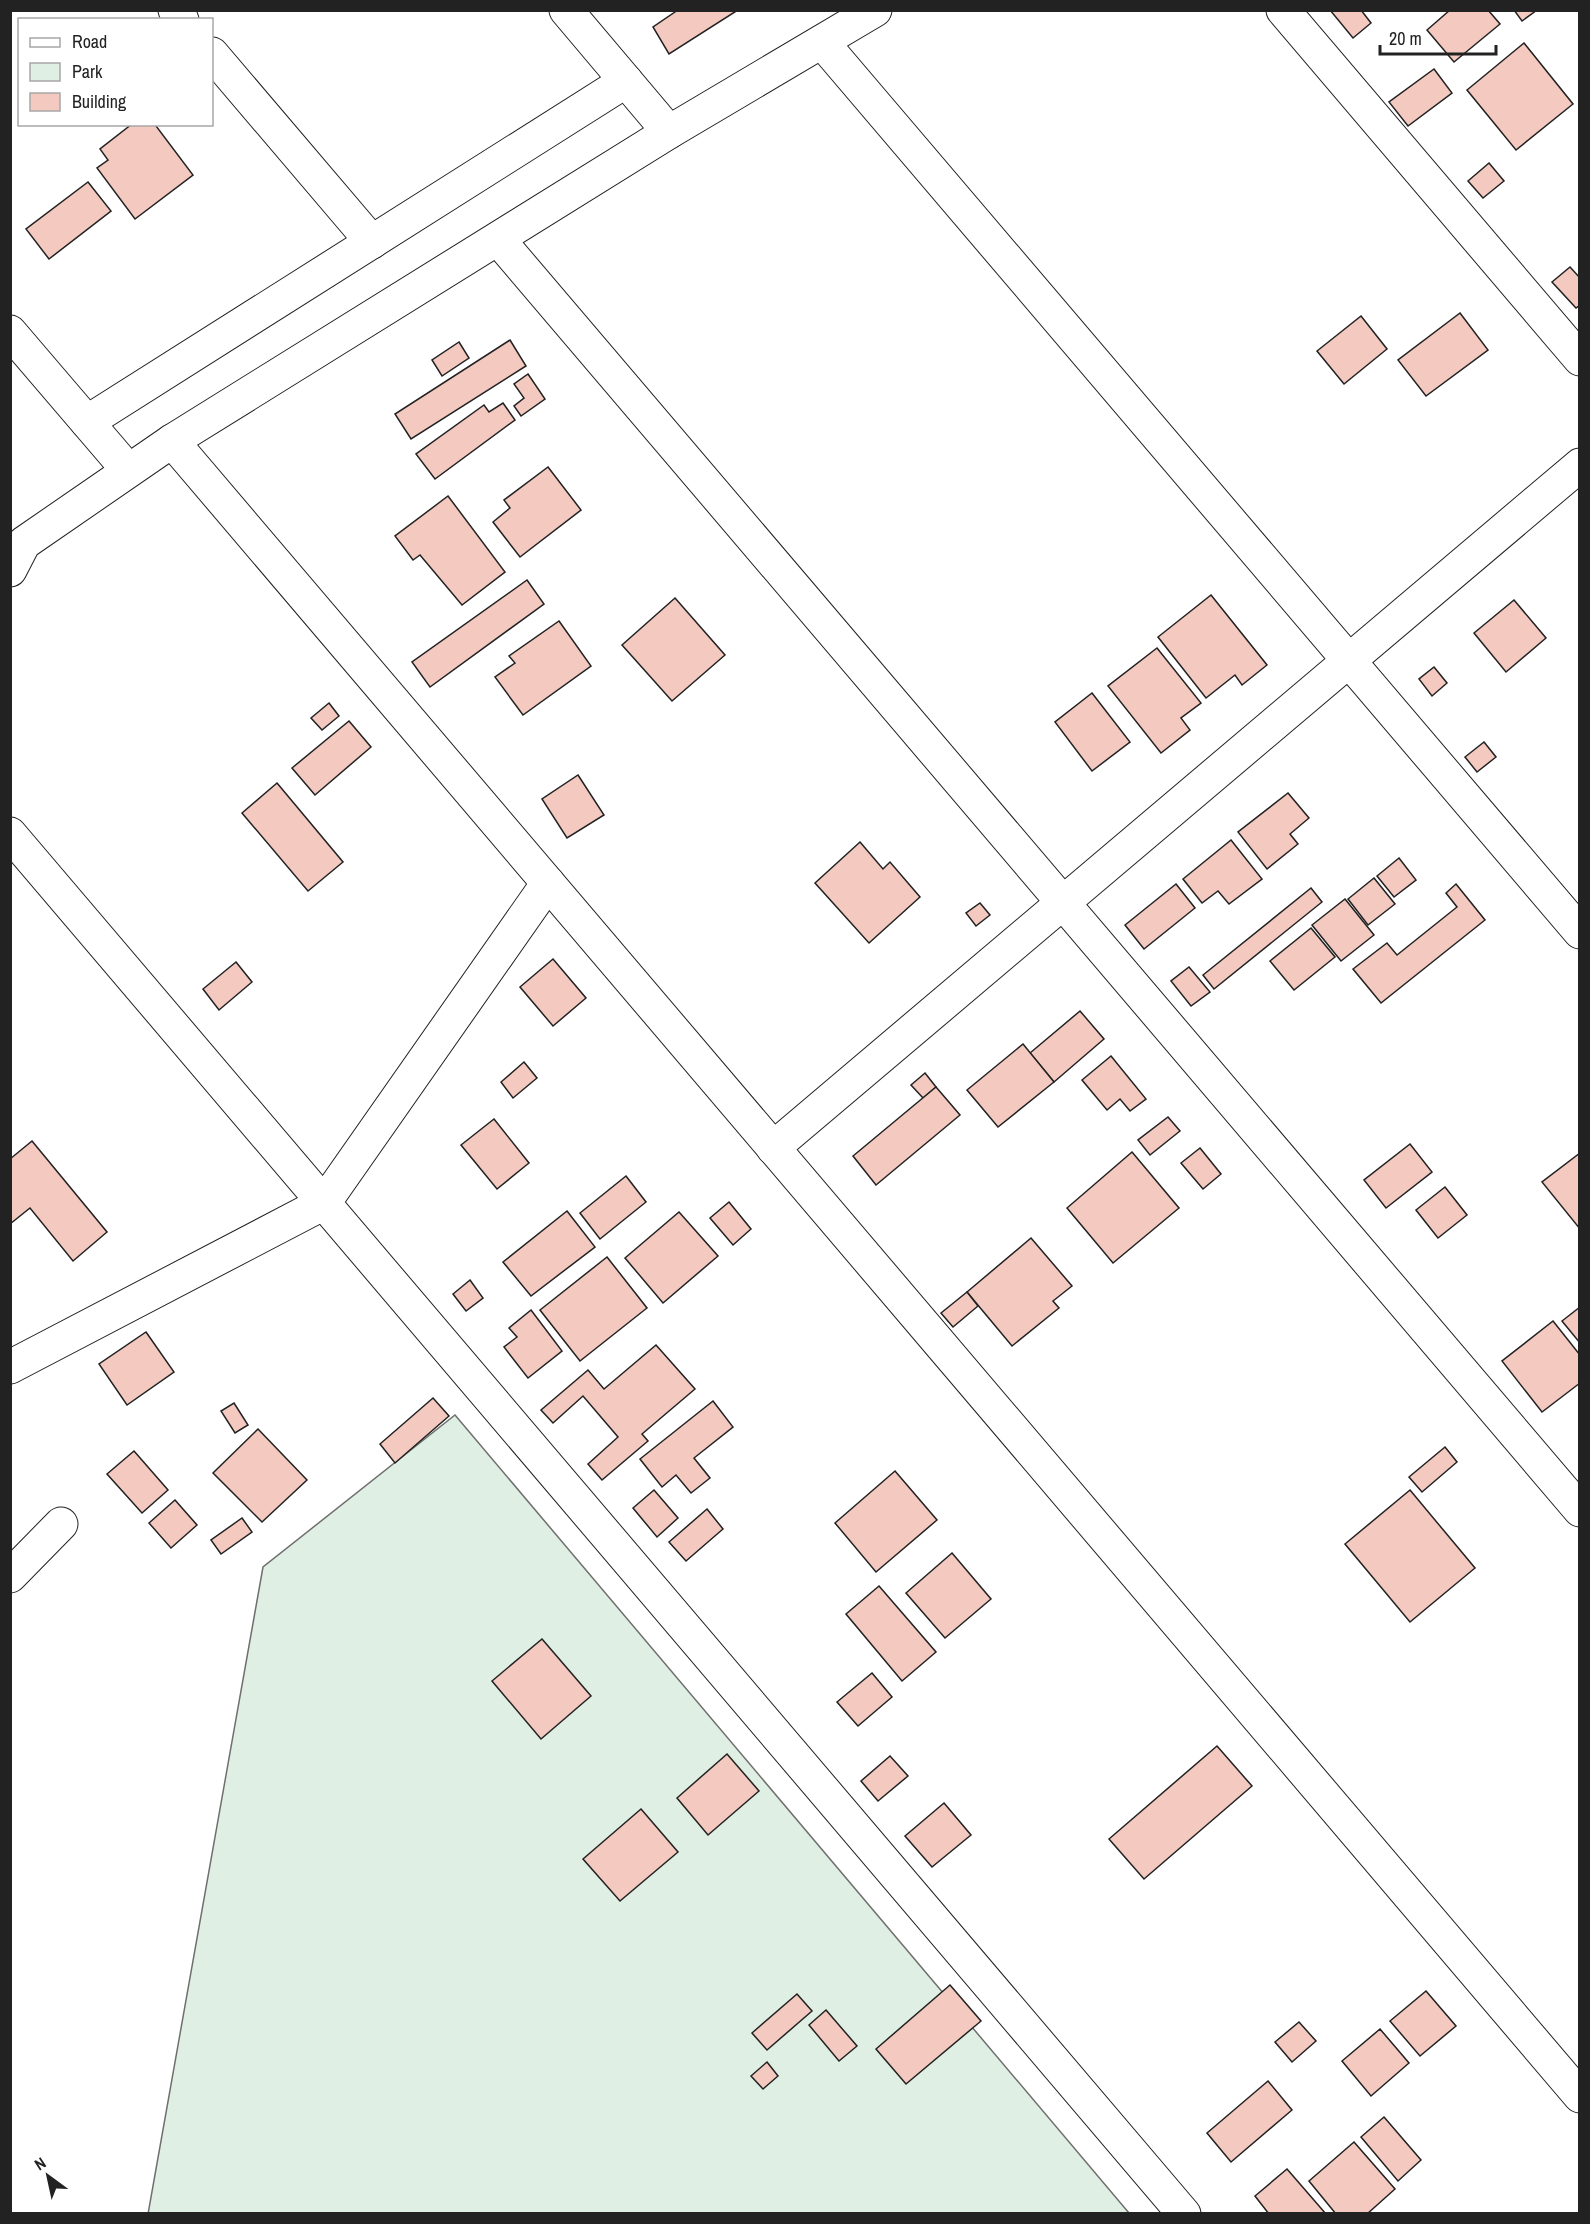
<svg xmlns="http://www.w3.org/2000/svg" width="1590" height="2224" viewBox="0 0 1590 2224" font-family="'Archivo Narrow',sans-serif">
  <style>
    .green { fill: #e0efe3; stroke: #6f6f6f; stroke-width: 1.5 }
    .building { fill: #f3c9c0; stroke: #222; stroke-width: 1.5 }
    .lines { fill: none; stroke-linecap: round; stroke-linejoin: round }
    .minor-casing { stroke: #222; stroke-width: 35 }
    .major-casing { stroke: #222; stroke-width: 35 }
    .minor { stroke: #fff; stroke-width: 33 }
    .major { stroke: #fff; stroke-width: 33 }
  </style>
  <rect width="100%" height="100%" fill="#fff"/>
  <polygon class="green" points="455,1415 1129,2213 148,2214 263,1567"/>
  <g class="building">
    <polygon points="678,10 738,10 669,54 653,27"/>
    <polygon points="1330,10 1361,10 1371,23 1353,38"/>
    <polygon points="1450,10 1488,10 1500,24 1454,62 1427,30"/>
    <polygon points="1514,10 1537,10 1522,21"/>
    <polygon points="1524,43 1573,104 1516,150 1467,90"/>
    <polygon points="1434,69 1452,93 1408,126 1389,102"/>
    <polygon points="132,124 157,124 156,126 193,175 135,219 97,168 108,160 100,149"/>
    <polygon points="1489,163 1504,181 1483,198 1468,181"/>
    <polygon points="88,182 111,211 49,259 26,229"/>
    <polygon points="1570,267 1580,278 1580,305 1576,308 1552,282"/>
    <polygon points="1460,313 1488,350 1426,396 1398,360"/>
    <polygon points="1361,316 1387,349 1344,384 1317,351"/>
    <polygon points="510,340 526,366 411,439 395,414"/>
    <polygon points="459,342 469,358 442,376 432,360"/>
    <polygon points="528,374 545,399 521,416 514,406 524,398 514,384"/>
    <polygon points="503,403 515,420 435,479 416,454 484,405 489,412"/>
    <polygon points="548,467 581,510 520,557 493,522 510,508 504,500"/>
    <polygon points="448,496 505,572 462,605 420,555 413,560 395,536"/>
    <polygon points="527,580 544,604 430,687 412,662"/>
    <polygon points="1211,595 1267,665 1242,685 1235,675 1206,698 1158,637"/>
    <polygon points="675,598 725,655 672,701 622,645"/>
    <polygon points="1514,600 1546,638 1506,672 1474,633"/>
    <polygon points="559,621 591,666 523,715 495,677 515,663 509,656"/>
    <polygon points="1157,648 1201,703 1181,718 1190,730 1161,753 1108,686"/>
    <polygon points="1434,667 1447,683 1432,696 1419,679"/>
    <polygon points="1092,693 1130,742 1092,771 1055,722"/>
    <polygon points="329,703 339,716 322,730 311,718"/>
    <polygon points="349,721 371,747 315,795 292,768"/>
    <polygon points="1484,742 1496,757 1477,772 1465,757"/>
    <polygon points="578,775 604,815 567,838 542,799"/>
    <polygon points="277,783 343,862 308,891 242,813"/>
    <polygon points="1288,793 1309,818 1290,834 1298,844 1267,869 1238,832"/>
    <polygon points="1231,840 1262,879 1229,904 1218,891 1202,903 1183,879"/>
    <polygon points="860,842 883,869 890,862 920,897 869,943 815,883"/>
    <polygon points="1399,858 1416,880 1394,897 1377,876"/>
    <polygon points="1374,878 1395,904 1368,925 1348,899"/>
    <polygon points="1176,884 1195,908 1144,949 1125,925"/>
    <polygon points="1456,884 1485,920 1381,1003 1353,969 1387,943 1397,955 1457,907 1446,893"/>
    <polygon points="1311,888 1322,902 1214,989 1203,975"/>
    <polygon points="1345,899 1374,935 1341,961 1312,925"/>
    <polygon points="980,903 990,915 976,926 966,913"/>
    <polygon points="1311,928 1335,957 1294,990 1270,961"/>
    <polygon points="553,959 586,998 553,1026 520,987"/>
    <polygon points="236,962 252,982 219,1010 203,989"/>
    <polygon points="1189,967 1210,992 1191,1006 1171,981"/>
    <polygon points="1080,1011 1104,1039 1054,1082 1030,1053"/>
    <polygon points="1023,1044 1054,1082 998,1127 967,1090"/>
    <polygon points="1111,1056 1146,1099 1130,1111 1120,1099 1107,1110 1082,1080"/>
    <polygon points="524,1062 537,1078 513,1098 501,1082"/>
    <polygon points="925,1073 936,1087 923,1098 911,1085"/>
    <polygon points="936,1087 960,1115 876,1185 853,1156"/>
    <polygon points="1168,1117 1180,1131 1150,1155 1138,1140"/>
    <polygon points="494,1119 529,1163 497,1189 461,1145"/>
    <polygon points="32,1141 107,1232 73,1261 30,1208 10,1224 10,1159"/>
    <polygon points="1410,1144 1432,1172 1386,1208 1364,1180"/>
    <polygon points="1200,1148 1221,1174 1203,1189 1181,1163"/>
    <polygon points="1132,1152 1179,1208 1113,1263 1067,1208"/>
    <polygon points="1580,1153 1580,1229 1542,1182"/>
    <polygon points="626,1176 646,1202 600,1239 580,1213"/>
    <polygon points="1445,1187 1467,1215 1438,1238 1416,1210"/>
    <polygon points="729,1202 751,1229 733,1245 710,1218"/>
    <polygon points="567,1211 595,1247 531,1296 503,1262"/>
    <polygon points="679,1212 718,1256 663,1303 625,1258"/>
    <polygon points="1031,1238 1072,1286 1053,1301 1059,1308 1012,1346 967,1292"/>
    <polygon points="607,1257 647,1308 580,1361 540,1310"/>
    <polygon points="470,1280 483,1298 466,1311 453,1294"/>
    <polygon points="967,1292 978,1306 953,1327 941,1313"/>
    <polygon points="1580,1307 1580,1343 1562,1321"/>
    <polygon points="531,1310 562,1351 528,1378 504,1347 517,1337 509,1328"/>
    <polygon points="1553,1321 1580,1355 1580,1383 1542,1412 1502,1361"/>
    <polygon points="146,1332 174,1372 127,1405 99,1364"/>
    <polygon points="656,1345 695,1389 642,1434 648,1441 602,1480 588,1464 618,1437 583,1396 553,1423 541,1410 588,1370 604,1389"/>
    <polygon points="433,1398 449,1416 395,1463 380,1444"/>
    <polygon points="713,1401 733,1427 694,1458 710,1478 691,1493 676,1475 662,1487 640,1459"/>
    <polygon points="234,1403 248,1425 235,1433 221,1411"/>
    <polygon points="258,1429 307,1480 262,1522 213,1473"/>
    <polygon points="1445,1447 1457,1462 1422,1492 1409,1477"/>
    <polygon points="134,1451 168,1490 142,1513 107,1474"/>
    <polygon points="895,1471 937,1520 876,1572 835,1523"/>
    <polygon points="654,1490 678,1518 657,1537 633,1508"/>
    <polygon points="1410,1490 1475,1568 1410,1622 1345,1544"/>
    <polygon points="175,1500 197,1525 171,1548 149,1523"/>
    <polygon points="707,1509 723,1529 686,1561 669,1542"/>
    <polygon points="242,1518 252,1532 221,1554 211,1540"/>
    <polygon points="952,1553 991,1599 945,1638 906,1593"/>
    <polygon points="879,1586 936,1652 902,1681 846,1614"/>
    <polygon points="542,1639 591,1696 541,1739 492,1681"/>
    <polygon points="872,1673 892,1697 858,1726 837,1702"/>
    <polygon points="1217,1746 1252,1786 1144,1879 1109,1839"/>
    <polygon points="727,1754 759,1791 708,1835 677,1798"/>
    <polygon points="890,1756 908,1776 878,1801 861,1781"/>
    <polygon points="944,1803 971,1835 932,1867 905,1836"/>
    <polygon points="641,1809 678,1852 620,1901 583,1859"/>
    <polygon points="950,1985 981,2021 906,2084 876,2049"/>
    <polygon points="1426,1991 1456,2026 1420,2056 1390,2021"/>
    <polygon points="797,1994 812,2011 767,2050 752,2033"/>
    <polygon points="826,2010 857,2046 839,2061 809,2025"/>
    <polygon points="1299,2022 1316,2041 1292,2062 1275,2042"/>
    <polygon points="1380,2029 1409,2063 1371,2096 1342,2061"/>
    <polygon points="767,2062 778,2076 763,2089 751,2076"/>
    <polygon points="1268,2081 1292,2110 1231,2162 1207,2133"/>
    <polygon points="1384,2117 1421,2160 1398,2181 1361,2137"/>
    <polygon points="1354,2142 1395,2189 1367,2214 1336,2214 1309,2181"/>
    <polygon points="1287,2169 1326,2214 1269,2214 1255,2196"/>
  </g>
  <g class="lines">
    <defs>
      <g id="minor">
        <polyline points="175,10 182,20"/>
        <polyline points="566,10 669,132"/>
        <polyline points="1283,10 1580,359"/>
        <polyline points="822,42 1580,932"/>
        <polyline points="212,54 372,242"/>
        <polyline points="498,239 1580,1510"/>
        <polyline points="10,332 128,470"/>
        <polyline points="87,422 626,81"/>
        <polyline points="172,441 1580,2096"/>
        <polyline points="10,834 1184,2214"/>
        <polyline points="773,1148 1580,465"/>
        <polyline points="10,1367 324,1203 548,883"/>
        <polyline points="10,1576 61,1524"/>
      </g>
      <polyline id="major" points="10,570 24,543 172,441 669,132 875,10"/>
    </defs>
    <use href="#minor" class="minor-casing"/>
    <use href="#major" class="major-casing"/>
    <use href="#minor" class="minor"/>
    <use href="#major" class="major"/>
  </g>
  <rect width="1590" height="2224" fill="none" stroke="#222222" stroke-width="24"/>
  <rect x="18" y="18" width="195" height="108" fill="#ffffff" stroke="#a7a7a7" stroke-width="1.5"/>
  <rect x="30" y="38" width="30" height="9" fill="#ffffff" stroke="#a7a7a7" stroke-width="1.5"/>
  <text x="72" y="48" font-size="18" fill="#222222">Road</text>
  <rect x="30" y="63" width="30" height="18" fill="#e0efe3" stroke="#a7a7a7" stroke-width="1.5"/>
  <text x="72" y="78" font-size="18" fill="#222222">Park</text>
  <rect x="30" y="93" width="30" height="18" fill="#f3c9c0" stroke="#a7a7a7" stroke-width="1.5"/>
  <text x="72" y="108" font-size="18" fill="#222222">Building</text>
  <g transform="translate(48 2176) rotate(327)" stroke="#ffffff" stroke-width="4.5" paint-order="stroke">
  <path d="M0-4.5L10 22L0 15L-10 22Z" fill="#222222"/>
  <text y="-9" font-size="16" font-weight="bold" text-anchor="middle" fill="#222222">N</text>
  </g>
  <path d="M1380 45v9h116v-9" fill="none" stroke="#222222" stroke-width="3"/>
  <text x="1389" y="45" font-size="18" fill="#222222" stroke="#ffffff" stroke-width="4.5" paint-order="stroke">20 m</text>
</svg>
